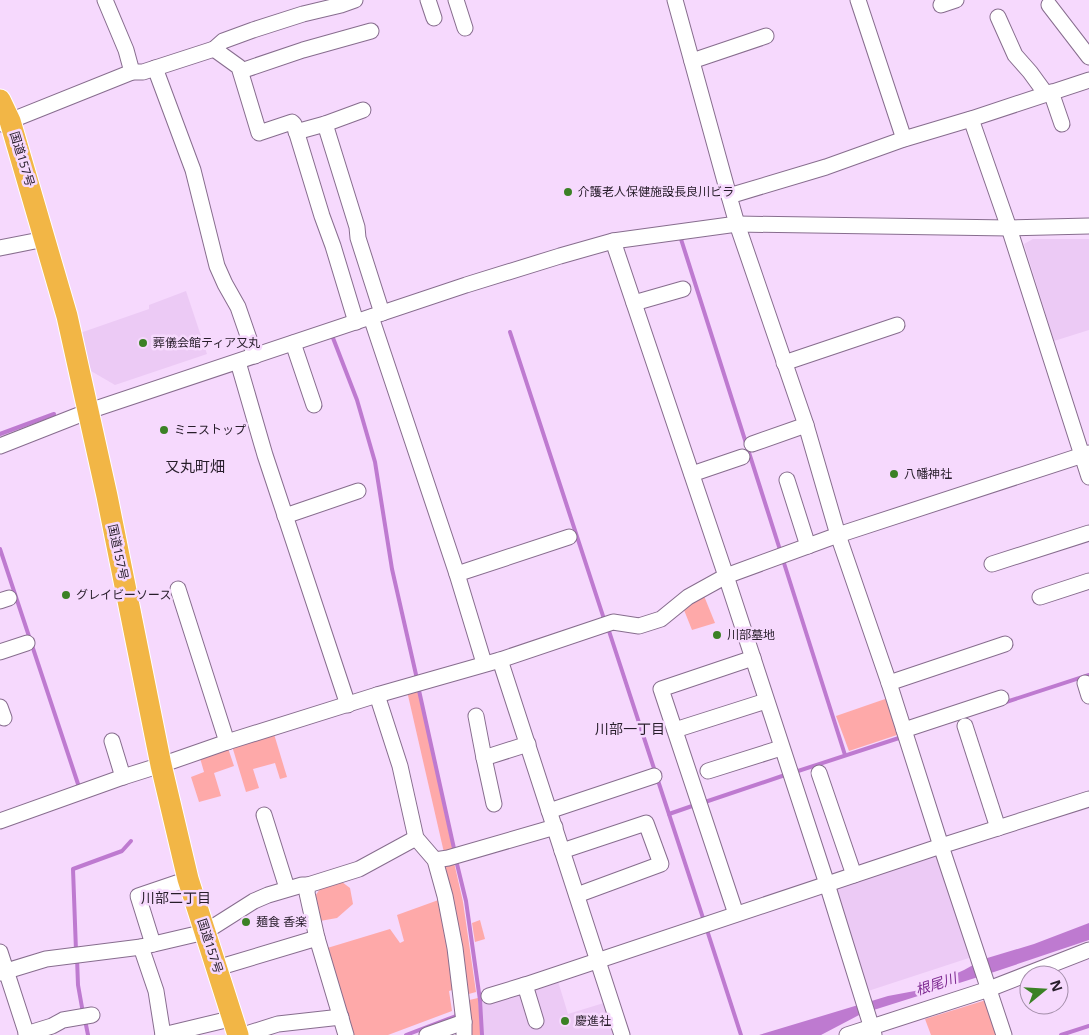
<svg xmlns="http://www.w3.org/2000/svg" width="1089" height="1035" viewBox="0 0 1089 1035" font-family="'Noto Sans','Noto Sans JP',sans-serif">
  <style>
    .built { fill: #eccaf5 }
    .green { fill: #fea9a9 }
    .water { fill: #be7ad0 }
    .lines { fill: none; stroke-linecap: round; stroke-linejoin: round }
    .stream { stroke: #be7ad0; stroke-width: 4 }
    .minor-casing { stroke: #876d8e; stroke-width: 17 }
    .highway-casing { stroke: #fff; stroke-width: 23 }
    .minor { stroke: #fff; stroke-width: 15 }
    .highway { stroke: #f2b646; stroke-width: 21 }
    .poi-dot { fill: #3b8125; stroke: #f6d9fd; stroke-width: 2 }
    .labels { text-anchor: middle; stroke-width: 5; stroke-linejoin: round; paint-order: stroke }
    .street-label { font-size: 12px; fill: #271d2a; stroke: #f6d9fd }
    .poi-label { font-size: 12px; fill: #271d2a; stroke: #f6d9fd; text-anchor: start }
    .neighbourhood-label { font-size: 14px; fill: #271d2a; stroke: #f6d9fd }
    .water-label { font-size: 14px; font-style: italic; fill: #7f2c92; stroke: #f6d9fd }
    .quarter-label { font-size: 15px; fill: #271d2a; stroke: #f6d9fd }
  </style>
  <rect width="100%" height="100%" fill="#f6d9fd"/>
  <g class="built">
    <polygon points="1033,239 1089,239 1089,330 1054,341 1024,244"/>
    <polygon points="186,291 207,354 115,385 91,371 80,333 149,309 149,305"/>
    <polygon points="937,852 972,957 865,992 831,886"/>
    <polygon points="557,978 568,1014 607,1002 617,1035 483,1035 481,1001 503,996"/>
  </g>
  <g class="green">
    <polygon points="702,591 715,623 692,630 682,605"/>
    <polygon points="417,687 454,855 445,857 407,691"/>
    <polygon points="888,698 900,734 849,751 836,716"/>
    <polygon points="274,734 287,777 280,779 275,763 253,769 259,788 246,792 232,746"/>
    <polygon points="228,748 234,766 214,773 221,796 199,802 191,777 204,772 200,758"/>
    <polygon points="453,858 463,902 476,992 465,995 439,863"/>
    <polygon points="342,882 350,888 353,904 337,918 320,921 315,896 320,889"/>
    <polygon points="444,898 459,988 449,991 452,1011 388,1035 351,1035 324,949 390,929 400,943 404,941 397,915"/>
    <polygon points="480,920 485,939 475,942 472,923"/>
    <polygon points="478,998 481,1035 468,1035 465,1001"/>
    <polygon points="986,1000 998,1035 931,1035 925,1019"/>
  </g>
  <polygon class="water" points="1089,923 1089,940 994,972 861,1014 821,1035 759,1035 888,996 920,990 964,970 984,959 1034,944"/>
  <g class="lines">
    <g class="stream">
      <polyline points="680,236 781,553"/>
      <polyline points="510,332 605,622"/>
      <polyline points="333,338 357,400 375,462 392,569 417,679"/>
      <polyline points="0,434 54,414"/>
      <polyline points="0,549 79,787"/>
      <polyline points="783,560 845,755"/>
      <polyline points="608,628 704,921"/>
      <polyline points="418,686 455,853"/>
      <polyline points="1003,703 1089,675"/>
      <polyline points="795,772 902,737"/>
      <polyline points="702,803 788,774"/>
      <polyline points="669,814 695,805"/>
      <polyline points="456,860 466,901 480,1000 482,1035"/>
      <polyline points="706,927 741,1035"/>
      <polyline points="76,951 73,869 122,851 131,841"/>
      <polyline points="77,958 78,985 83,1013"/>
      <polyline points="85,1020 88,1035"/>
      <polyline points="406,1035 456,1016 457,1012"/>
      <polyline points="1061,1035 1089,1026"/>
    </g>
    <defs>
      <g id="minor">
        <polyline points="105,0 126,50 132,72"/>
        <polyline points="428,0 434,18"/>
        <polyline points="456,0 465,28"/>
        <polyline points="675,0 729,196"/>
        <polyline points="858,0 904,139"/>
        <polyline points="941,5 956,0"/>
        <polyline points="1049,5 1089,57"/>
        <polyline points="998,17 1015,55 1030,72 1046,94"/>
        <polyline points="214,49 239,67 259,133 292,122 294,124 322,216 333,246 356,322"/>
        <polyline points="692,61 766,36"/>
        <polyline points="155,68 193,170 217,266 225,284 238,307 255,356"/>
        <polyline points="241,71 303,50 371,31"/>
        <polyline points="1051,92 1062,124"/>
        <polyline points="971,119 1009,228 1089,477"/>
        <polyline points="2,124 132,72 143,72 214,49 223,41 253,30 303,14 341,5 355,0"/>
        <polyline points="325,124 357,227 358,238 382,313"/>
        <polyline points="296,132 325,124 363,110"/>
        <polyline points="613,241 726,576 827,884 874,1035"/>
        <polyline points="0,248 45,239"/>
        <polyline points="634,303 683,289"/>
        <polyline points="371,317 457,574 484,663"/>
        <polyline points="293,343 314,405"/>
        <polyline points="238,362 265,455 348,705"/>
        <polyline points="784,363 897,325"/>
        <polyline points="752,444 806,425"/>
        <polyline points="0,446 89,411 466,285 560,256 613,241 737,224 1009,228 1089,226"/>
        <polyline points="692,474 742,457"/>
        <polyline points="787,480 808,546"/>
        <polyline points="285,516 358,491"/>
        <polyline points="992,564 1089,533"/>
        <polyline points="457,574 569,537"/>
        <polyline points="178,589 227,742"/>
        <polyline points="1040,597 1089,581"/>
        <polyline points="0,601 9,598"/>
        <polyline points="0,652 27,643"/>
        <polyline points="500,660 622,1035"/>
        <polyline points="889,683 1005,644"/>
        <polyline points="1085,683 1089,696"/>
        <polyline points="377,695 400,766 416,838 435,860 445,896 455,948 464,1022 464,1035"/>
        <polyline points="0,707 4,718"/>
        <polyline points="476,716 484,758"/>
        <polyline points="965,726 998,828"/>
        <polyline points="675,730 766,701"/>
        <polyline points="904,730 1001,698"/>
        <polyline points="112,741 123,777"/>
        <polyline points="708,771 781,748"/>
        <polyline points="819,773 854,875"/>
        <polyline points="494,804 484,758 528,744"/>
        <polyline points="549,811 654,776"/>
        <polyline points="264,815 287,888"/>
        <polyline points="0,821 123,777 161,765 227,742 377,695 500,660 613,622 639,626 661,619 688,597 726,576 838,535 1089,453"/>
        <polyline points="562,851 646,823 661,864 577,895"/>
        <polyline points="435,860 448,858 555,827"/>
        <polyline points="736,914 661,689 753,658"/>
        <polyline points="153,944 138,896 188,879"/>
        <polyline points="0,952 27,1035"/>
        <polyline points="217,968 317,938"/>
        <polyline points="0,973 46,959 141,947"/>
        <polyline points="525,985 536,1021"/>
        <polyline points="489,996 525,985 941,846 1089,799"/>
        <polyline points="26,1034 52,1026 63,1020 92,1015"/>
        <polyline points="163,1035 156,991 141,947 205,932 254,901 268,895 302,885 308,885"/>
        <polyline points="163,1035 234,1018"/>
        <polyline points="243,1035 278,1024 341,1017"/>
        <polyline points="346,1035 317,938 307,893 308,885 359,869 416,838"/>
        <polyline points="427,1035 464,1022"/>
        <polyline points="847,1035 989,989 1089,950"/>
        <polyline points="1004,1035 941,846 889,683 838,535 806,425 737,224 729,196 826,167 904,139 971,119 1089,80"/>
      </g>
      <polyline id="highway" points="0,100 10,121 67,316 107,496 161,765 188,879 238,1035"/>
    </defs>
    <use href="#minor" class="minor-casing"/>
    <use href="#highway" class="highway-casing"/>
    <use href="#minor" class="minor"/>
    <use href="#highway" class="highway"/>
  </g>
  <g class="poi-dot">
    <circle cx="568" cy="192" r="5"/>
    <circle cx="143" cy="343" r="5"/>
    <circle cx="164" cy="430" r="5"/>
    <circle cx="894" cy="474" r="5"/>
    <circle cx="66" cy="595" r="5"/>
    <circle cx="717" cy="635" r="5"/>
    <circle cx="246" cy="922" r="5"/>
    <circle cx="565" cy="1021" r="5"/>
  </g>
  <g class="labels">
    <g class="street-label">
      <text transform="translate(22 159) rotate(73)" y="4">国道157号</text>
      <text transform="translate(118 552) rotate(78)" y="4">国道157号</text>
      <text transform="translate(210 946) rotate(72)" y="4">国道157号</text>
    </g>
    <g class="poi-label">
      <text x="578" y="196">介護老人保健施設長良川ビラ</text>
      <text x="153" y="347">葬儀会館ティア又丸</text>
      <text x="174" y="434">ミニストップ</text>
      <text x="904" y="478">八幡神社</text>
      <text x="76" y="599">グレイビーソース</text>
      <text x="727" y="639">川部墓地</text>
      <text x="256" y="926">麺食 香楽</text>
      <text x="575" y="1025">慶進社</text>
    </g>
    <g class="neighbourhood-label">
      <text x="630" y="734">川部一丁目</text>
      <text x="176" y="903">川部二丁目</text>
    </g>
    <g class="water-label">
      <text transform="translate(936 984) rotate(-18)" y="5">根尾川</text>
    </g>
    <g class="quarter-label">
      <text x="195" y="472">又丸町畑</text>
    </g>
  </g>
  <g transform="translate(1044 990) rotate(72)"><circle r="24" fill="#f6d9fd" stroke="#a38ea9"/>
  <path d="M0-4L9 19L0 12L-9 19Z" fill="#3b8125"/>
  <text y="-8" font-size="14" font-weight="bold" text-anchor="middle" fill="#271d2a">N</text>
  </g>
</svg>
